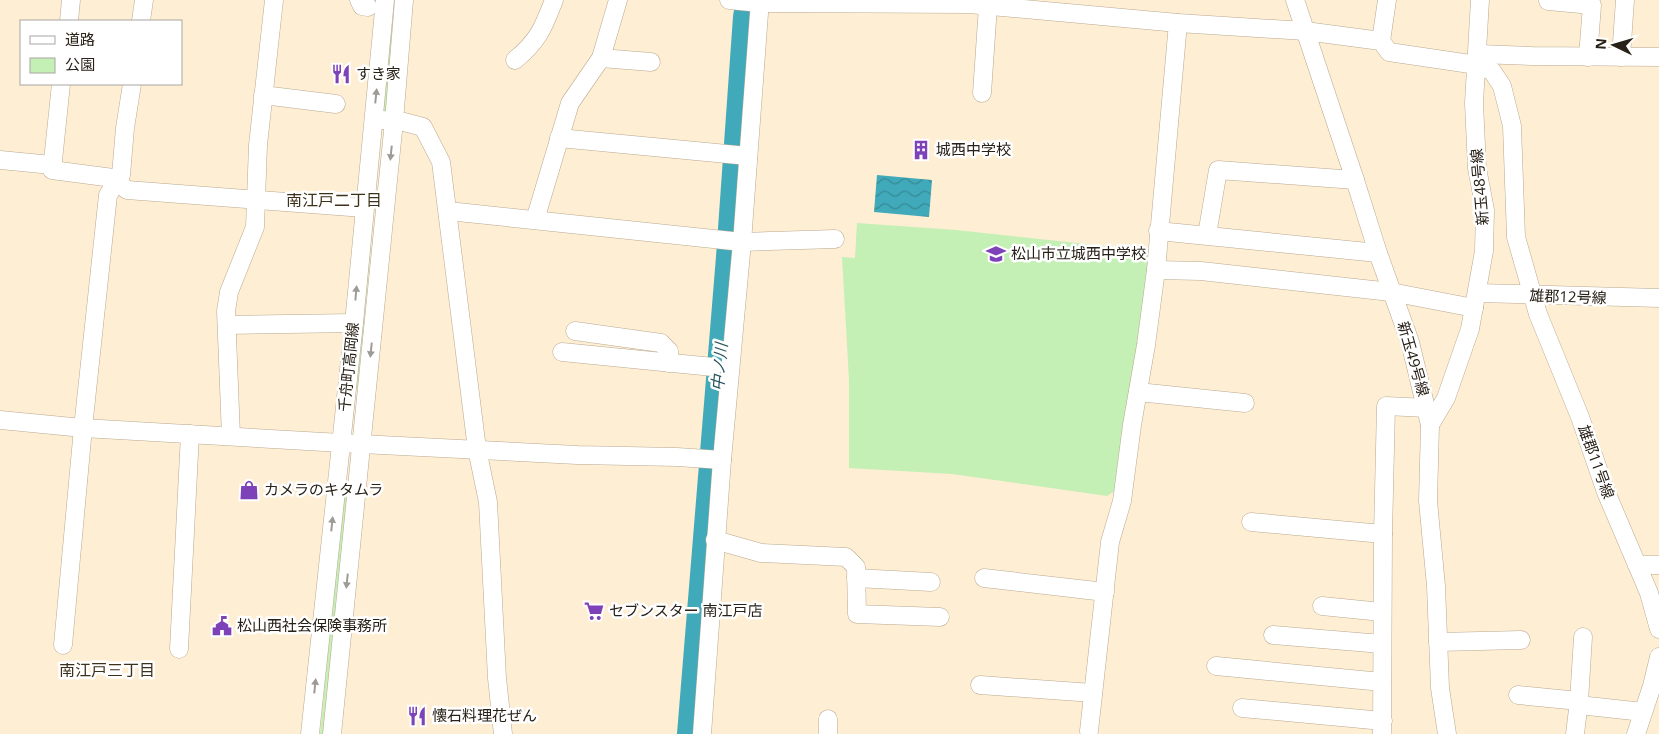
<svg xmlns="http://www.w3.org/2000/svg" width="1659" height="734" viewBox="0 0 1659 734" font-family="'Open Sans','Noto Sans JP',sans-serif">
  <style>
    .green { fill: #c4efb5 }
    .water { fill: url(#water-waves) }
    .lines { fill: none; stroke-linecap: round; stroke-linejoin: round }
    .river { stroke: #40aaba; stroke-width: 26 }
    .minor-casing { stroke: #b9a990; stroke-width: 19 }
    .minor { stroke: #fff; stroke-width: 18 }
    .oneway { fill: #9e9b97 }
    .labels { text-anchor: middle; stroke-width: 5; stroke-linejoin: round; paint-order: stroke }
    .poi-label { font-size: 15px; fill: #272117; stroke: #fff; text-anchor: start }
    .street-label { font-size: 15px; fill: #272117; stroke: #fff }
    .neighbourhood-label { font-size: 16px; fill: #3e311b; stroke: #fff }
    .water-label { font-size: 16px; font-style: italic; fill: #28565d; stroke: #fff }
  </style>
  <defs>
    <pattern id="water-waves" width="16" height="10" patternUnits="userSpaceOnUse" patternTransform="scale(1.25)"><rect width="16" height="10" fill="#40aaba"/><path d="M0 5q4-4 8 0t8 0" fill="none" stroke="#368a96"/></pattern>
  </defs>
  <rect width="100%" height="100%" fill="#feeed3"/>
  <g class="green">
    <polygon points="392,20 393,22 386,111 383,112"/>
    <polygon points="373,223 358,387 356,389 371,224"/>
    <polygon points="857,223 956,230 1151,251 1118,489 1107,496 952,474 849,468 849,380 842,257 855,258"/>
    <polygon points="347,496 324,734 320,734 342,505 344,497"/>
  </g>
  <polygon class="water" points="877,175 932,180 929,217 874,212"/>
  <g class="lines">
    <polyline class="river" points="690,734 729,257 746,17 749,0"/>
    <defs>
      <g id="minor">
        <polyline points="359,0 362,6 368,7"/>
        <polyline points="729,0 760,3 969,4 1178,23 1305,31 1381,41 1389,52 1477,65 1492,71 1502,86 1512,126 1516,237 1538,314 1580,417 1606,492 1649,593 1659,629"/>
        <polyline points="1295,0 1355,180 1378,253 1410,342 1430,425 1428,501 1436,586 1440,688 1447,734"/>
        <polyline points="1548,1 1592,5 1588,57"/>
        <polyline points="69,21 71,0"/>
        <polyline points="141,21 144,0"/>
        <polyline points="1381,41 1387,0"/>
        <polyline points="1478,54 1532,56 1659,57"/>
        <polyline points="1621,57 1625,0"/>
        <polyline points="601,58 651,62"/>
        <path d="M515 60C539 40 543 28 554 0"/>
        <polyline points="61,84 52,170 113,178 127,190 364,208"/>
        <polyline points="982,93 988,6"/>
        <polyline points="263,95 336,104"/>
        <polyline points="382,120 404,122 423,127 441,162 477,449 488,502 497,678 503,734"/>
        <polyline points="559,138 748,156"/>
        <polyline points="0,160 52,165"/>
        <polyline points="448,211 742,242 835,239"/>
        <polyline points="535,220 570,103 601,58 618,0"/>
        <polyline points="1158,231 1378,253"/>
        <polyline points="1207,235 1218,170 1355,180"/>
        <polyline points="1156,270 1201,271 1391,292 1474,308"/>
        <polyline points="1477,293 1659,298"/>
        <polyline points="227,325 354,323"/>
        <polyline points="575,331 661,343 669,351 669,363"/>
        <polyline points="562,352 713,367"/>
        <polyline points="1138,392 1245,403"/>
        <polyline points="0,420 83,428 341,443 577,455 677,457 722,460"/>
        <polyline points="1430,425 1446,398 1470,329 1484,251 1485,210 1477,168 1474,103 1480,0"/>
        <polyline points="231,436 226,311 229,292 255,227 258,145 274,0"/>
        <polyline points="1251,522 1383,534"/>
        <polyline points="715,540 761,553 846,557 856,567 857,614 940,617"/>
        <polyline points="1637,565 1659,565"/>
        <polyline points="856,578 931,582"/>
        <polyline points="984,578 1105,592"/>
        <polyline points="1322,606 1382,612"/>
        <polyline points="1273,635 1382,644"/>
        <polyline points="1438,642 1521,640"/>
        <polyline points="63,645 83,428 108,195 121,175 125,128 132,84"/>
        <polyline points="179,649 190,434"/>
        <polyline points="1216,666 1382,682"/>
        <polyline points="980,685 1093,693"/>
        <polyline points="1518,695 1579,701"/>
        <polyline points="1579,705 1643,712"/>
        <polyline points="1242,708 1383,721"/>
        <polyline points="1089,731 1110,542 1122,501 1132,425 1146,345 1156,270 1178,23"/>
        <polyline points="310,734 354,323 385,0"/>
        <polyline points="332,734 394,121 404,0"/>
        <polyline points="702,734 722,460 742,242 760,0"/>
        <polyline points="828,734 828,719"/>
        <polyline points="1382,734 1383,534 1386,406 1427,408"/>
        <polyline points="1575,734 1579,701 1583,637"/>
        <polyline points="1636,734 1652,686 1659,657"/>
      </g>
    </defs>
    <use href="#minor" class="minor-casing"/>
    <use href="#minor" class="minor"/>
  </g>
  <defs><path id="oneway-solid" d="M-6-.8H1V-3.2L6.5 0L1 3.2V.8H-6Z" transform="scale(1.25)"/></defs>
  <g class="oneway">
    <use href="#oneway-solid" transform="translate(376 96) rotate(-84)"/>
    <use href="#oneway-solid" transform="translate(391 153) rotate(96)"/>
    <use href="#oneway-solid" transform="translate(356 293) rotate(-85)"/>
    <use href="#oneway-solid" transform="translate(371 350) rotate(96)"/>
    <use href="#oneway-solid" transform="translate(332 524) rotate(-84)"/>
    <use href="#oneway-solid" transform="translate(347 581) rotate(96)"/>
    <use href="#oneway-solid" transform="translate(315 686) rotate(-84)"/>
  </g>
  <defs>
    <symbol id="restaurant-bare" viewBox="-9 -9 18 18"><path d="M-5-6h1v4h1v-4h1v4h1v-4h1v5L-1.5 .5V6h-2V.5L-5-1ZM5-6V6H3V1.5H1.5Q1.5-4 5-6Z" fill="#7e42b8" stroke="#fff" stroke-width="2.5" paint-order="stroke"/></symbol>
    <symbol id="building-bare" viewBox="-9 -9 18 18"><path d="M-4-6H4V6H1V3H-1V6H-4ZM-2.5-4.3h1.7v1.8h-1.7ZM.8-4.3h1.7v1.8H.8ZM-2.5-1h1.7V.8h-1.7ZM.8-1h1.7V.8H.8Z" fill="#7e42b8" stroke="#fff" stroke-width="2.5" paint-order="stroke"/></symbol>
    <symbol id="school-bare" viewBox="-9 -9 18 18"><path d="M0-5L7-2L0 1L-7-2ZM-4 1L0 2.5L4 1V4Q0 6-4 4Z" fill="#7e42b8" stroke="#fff" stroke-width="2.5" paint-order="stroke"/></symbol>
    <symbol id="shop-bare" viewBox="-9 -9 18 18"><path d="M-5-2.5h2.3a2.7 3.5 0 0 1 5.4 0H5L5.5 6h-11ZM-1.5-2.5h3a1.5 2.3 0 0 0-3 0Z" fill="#7e42b8" stroke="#fff" stroke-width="2.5" paint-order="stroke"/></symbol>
    <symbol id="supermarket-bare" viewBox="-9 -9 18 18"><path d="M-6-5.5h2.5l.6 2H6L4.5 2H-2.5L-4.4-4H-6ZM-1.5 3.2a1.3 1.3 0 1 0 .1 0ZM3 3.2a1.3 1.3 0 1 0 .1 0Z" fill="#7e42b8" stroke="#fff" stroke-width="2.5" paint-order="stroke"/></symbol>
    <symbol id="civic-bare" viewBox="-9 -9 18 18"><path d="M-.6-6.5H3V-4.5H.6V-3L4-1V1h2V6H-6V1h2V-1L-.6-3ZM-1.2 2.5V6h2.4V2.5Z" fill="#7e42b8" stroke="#fff" stroke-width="2.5" paint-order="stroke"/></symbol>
  </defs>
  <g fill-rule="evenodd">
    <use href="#restaurant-bare" x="327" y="60" width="28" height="28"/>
    <use href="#building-bare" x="907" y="136" width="28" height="28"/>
    <use href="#school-bare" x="982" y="240" width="28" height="28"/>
    <use href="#shop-bare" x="235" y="476" width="28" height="28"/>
    <use href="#supermarket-bare" x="580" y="597" width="28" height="28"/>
    <use href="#civic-bare" x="208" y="612" width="28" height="28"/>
    <use href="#restaurant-bare" x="403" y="702" width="28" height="28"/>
  </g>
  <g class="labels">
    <g class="poi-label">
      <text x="356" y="79">すき家</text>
      <text x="936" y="155">城西中学校</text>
      <text x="1011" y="259">松山市立城西中学校</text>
      <text x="264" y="495">カメラのキタムラ</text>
      <text x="609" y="616">セブンスター 南江戸店</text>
      <text x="237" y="631">松山西社会保険事務所</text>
      <text x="432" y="721">懐石料理花ぜん</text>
    </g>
    <g class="street-label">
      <text transform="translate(1480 187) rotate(-95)" y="5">新玉48号線</text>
      <text transform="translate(1568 297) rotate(2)" y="5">雄郡12号線</text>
      <text transform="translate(1413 359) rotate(74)" y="5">新玉49号線</text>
      <text transform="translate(349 367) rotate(-84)" y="5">千舟町高岡線</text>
      <text transform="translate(1596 462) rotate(70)" y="5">雄郡11号線</text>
    </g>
    <g class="neighbourhood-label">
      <text x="334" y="206">南江戸二丁目</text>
      <text x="107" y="676">南江戸三丁目</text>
    </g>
    <g class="water-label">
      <text transform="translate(719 367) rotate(-85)" y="6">中ノ川</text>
    </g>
  </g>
  <rect x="20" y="20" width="162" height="65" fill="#ffffff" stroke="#a9a6a2"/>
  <rect x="30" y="36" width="25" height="8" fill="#ffffff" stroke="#a9a6a2"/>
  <text x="65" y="45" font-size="15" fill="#272117">道路</text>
  <rect x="30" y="58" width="25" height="15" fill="#c4efb5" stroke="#a9a6a2"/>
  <text x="65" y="70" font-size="15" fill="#272117">公園</text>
  <g transform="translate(1614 45) rotate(275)" stroke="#ffffff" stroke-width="4" paint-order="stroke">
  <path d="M0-4L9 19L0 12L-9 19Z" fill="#272117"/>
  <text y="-8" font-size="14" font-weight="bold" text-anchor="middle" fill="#272117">N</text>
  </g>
</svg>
